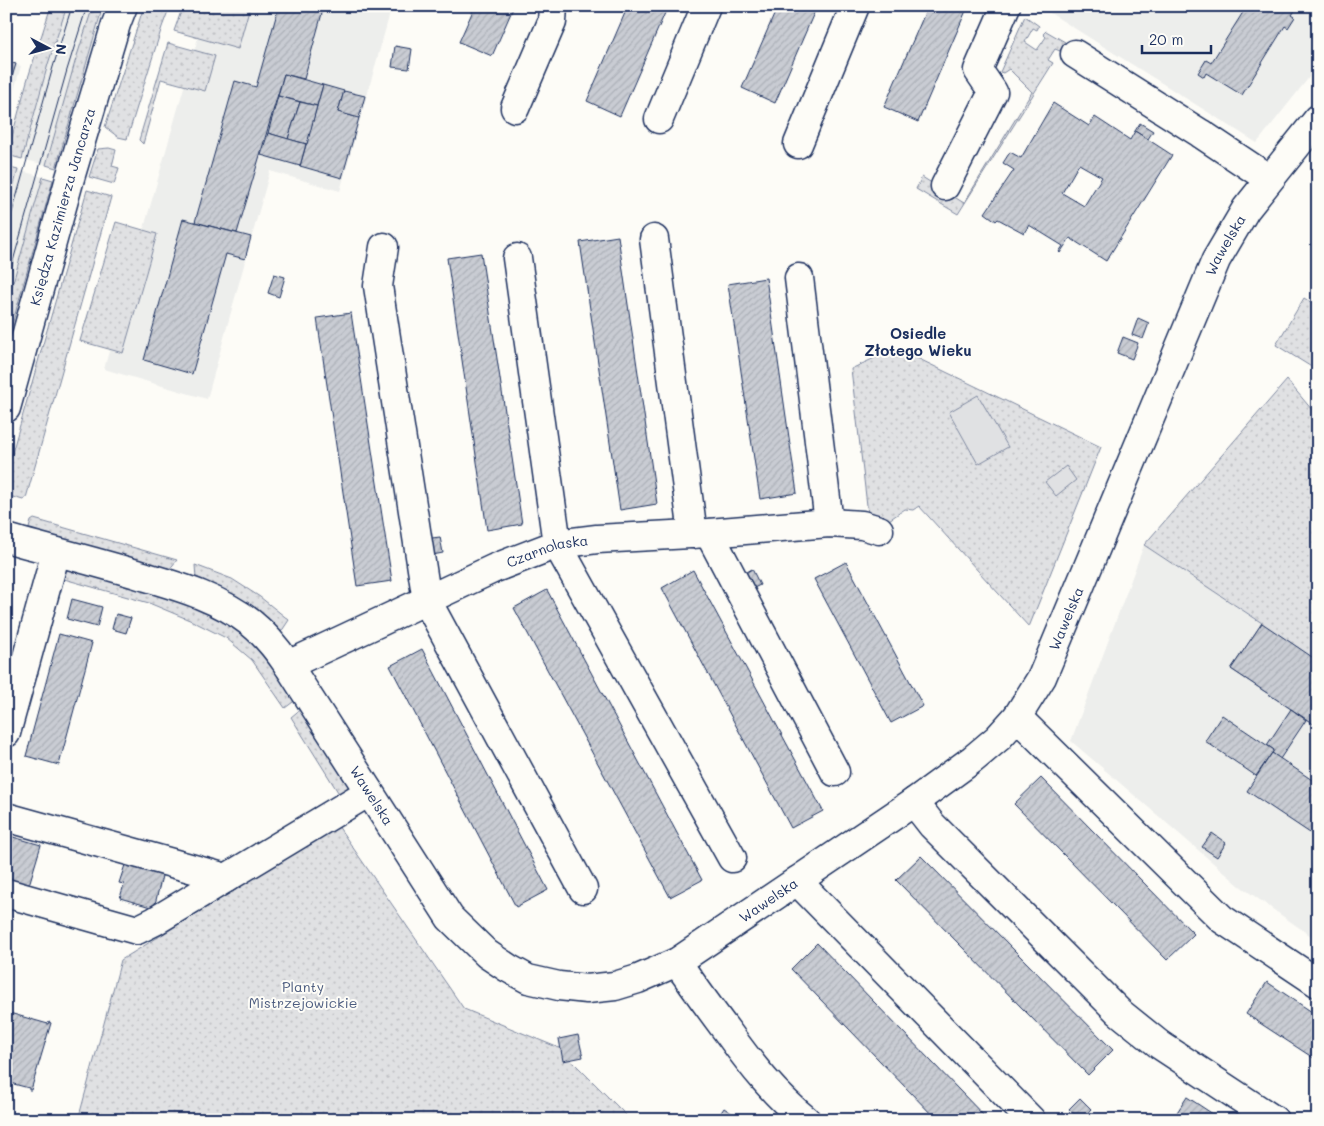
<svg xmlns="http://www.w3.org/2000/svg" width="1324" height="1126" viewBox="0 0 1324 1126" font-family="Mali,sans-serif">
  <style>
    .built { fill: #edeeec }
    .grass { fill: url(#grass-dots); stroke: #7e88a0 }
    .pitch { fill: #e0e1e3; stroke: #7e88a0 }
    .building { fill: url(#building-hatch); stroke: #1b2f5e; fill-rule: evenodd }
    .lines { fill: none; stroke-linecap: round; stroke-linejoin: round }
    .minor-casing { stroke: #1b2f5e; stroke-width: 31 }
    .minor { stroke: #fdfcf7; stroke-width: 28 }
    .tram { stroke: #1b2f5e; stroke-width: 1 }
    .labels { text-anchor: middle; stroke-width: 4; stroke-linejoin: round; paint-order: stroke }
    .street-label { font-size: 14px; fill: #1b2f5e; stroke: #fdfcf7 }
    .park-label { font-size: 14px; fill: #4c5c7f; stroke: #fdfcf7 }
    .neighbourhood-label { font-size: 15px; font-weight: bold; fill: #1b2f5e; stroke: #fdfcf7 }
  </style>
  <defs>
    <pattern id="grass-dots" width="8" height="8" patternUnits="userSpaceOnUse" patternTransform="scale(1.25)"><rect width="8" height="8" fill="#e0e1e3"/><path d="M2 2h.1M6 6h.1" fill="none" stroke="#c0c1c5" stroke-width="1.8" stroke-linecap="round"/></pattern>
    <pattern id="building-hatch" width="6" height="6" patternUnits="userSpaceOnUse" patternTransform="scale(1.25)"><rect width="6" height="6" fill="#c9ccd3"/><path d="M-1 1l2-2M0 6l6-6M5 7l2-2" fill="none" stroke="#acb0b8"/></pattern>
  </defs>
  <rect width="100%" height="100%" fill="#fdfcf7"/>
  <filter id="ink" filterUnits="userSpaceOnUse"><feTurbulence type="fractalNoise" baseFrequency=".02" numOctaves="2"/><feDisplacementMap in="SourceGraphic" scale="10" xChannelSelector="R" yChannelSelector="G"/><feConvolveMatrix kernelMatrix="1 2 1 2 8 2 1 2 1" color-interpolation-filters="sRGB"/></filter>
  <g filter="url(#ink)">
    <g class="built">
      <polygon points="67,6 93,6 46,165 22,159 48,64"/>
      <polygon points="207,6 392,6 340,191 270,171 207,399 104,369"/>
      <polygon points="1039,6 1318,6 1318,66 1257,143"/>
      <polygon points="6,62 21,66 6,118"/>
      <polygon points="18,170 43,177 6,307 6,212"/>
      <polygon points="1144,545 1262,623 1231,669 1318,727 1318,941 1240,886 1071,741"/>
    </g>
    <g class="grass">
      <polygon points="51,6 67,6 48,64 22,159 7,155 27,81"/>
      <polygon points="93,6 103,6 56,168 46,165 75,62"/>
      <polygon points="144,6 170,6 162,27 127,139 118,137 105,127"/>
      <polygon points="183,6 250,6 238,49 174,31"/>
      <polygon points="1025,16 1039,26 1037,30 1033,28 1025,42 1037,50 1046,37 1043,34 1046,31 1065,42 1060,51 1055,49 1048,60 1053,63 958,214 916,189 922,177 964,203 1032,92 1009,69 1003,73 1000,72"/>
      <polygon points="168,43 215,56 205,91 161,79 143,144 139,140"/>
      <polygon points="109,148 116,150 112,166 119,168 114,184 89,177 98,149"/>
      <polygon points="6,167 18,170 6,212"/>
      <polygon points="43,177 53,180 6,346 6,307"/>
      <polygon points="87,190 111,197 26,498 23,500 6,495 6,474"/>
      <polygon points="116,222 157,234 123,353 80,341"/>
      <polygon points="1304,298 1318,307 1318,371 1276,345"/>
      <polygon points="881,355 913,356 1101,447 1029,627 919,506 913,510 905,509 889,520 868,514 851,369"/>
      <polygon points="1287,380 1318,417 1318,727 1231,669 1262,623 1144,545"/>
      <polygon points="34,519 177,560 168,571 28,532 31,521"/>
      <polygon points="195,565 232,579 260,597 289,620 281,632 235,597 196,579"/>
      <polygon points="64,566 174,598 210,614 240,631 269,659 297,699 285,708 252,660 226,638 192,621 149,603 57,577"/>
      <polygon points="302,708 349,782 350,790 343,800 291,717"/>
      <polygon points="338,826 464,1009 559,1048 631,1120 78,1120 121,960"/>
    </g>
    <g class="pitch">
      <polygon points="978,395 1008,447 978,464 949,412"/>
      <polygon points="1066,466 1076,480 1056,496 1045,482"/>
    </g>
    <g class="building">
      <polygon points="279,6 324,6 304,79 284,74 237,233 195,222 235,81 256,87"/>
      <polygon points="348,6 367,6 366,11"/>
      <polygon points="475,6 514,6 492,56 459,42"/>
      <polygon points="628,6 668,6 620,116 587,101"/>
      <polygon points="778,6 817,6 775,103 742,88"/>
      <polygon points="928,6 968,6 918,122 884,107"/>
      <polygon points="1247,6 1298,6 1292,15 1295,17 1288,28 1285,26 1242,95 1206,73 1204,77 1198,73 1206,60 1211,63"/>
      <polygon points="395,46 412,49 409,69 392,67"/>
      <polygon points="6,61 16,64 12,77 6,75"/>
      <polygon points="284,74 323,85 317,106 278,96"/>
      <polygon points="323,85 344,91 338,112 359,118 342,178 300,166"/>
      <polygon points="344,91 365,96 359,118 338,112"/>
      <polygon points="278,96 300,102 288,139 268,133"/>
      <polygon points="300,102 317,106 307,144 288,139"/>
      <path d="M1053 103 1089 126 1095 117 1130 140 1135 131 1172 155 1106 261 1070 238 1060 253 1059 252 1063 246 1029 225 1024 233 998 219 996 221 985 213 1014 170 1003 163 1010 152 1021 158ZM1079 164 1102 177 1084 206 1062 193Z"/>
      <polygon points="1140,123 1153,131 1148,139 1135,131"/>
      <polygon points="268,133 306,144 300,166 261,155"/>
      <polygon points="183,219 251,237 245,259 226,254 192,374 144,360"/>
      <polygon points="618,236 657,504 620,510 580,242"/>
      <polygon points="481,253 522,524 487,530 447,258"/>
      <polygon points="274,274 285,277 279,297 268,293"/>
      <polygon points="766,278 797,493 760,499 728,284"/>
      <polygon points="351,313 392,581 357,586 317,318"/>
      <polygon points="1138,318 1149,323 1143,339 1132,335"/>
      <polygon points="1123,337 1138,343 1132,359 1117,353"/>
      <polygon points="440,537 443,553 427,556 424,539"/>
      <polygon points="846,562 923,706 891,723 814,579"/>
      <polygon points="752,569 760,585 744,593 737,578"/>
      <polygon points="693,570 823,811 791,828 662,588"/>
      <polygon points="547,590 702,880 670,897 514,608"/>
      <polygon points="72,599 102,607 97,627 67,619"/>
      <polygon points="116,614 131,618 126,633 112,629"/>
      <polygon points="1262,623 1318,661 1318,727 1231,669"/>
      <polygon points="59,634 92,643 59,765 26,756"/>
      <polygon points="422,649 548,890 516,907 390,666"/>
      <polygon points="1291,709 1306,720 1280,759 1272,753 1274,750 1267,745"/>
      <polygon points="1222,715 1274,750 1256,776 1205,741"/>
      <polygon points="1272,753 1318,784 1318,835 1316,837 1247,791"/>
      <polygon points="1041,778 1194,934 1167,960 1014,804"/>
      <polygon points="1212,833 1226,843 1217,857 1202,847"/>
      <polygon points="6,835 41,845 29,885 6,878"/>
      <polygon points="921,856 1113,1050 1088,1075 896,880"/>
      <polygon points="126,862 163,872 154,908 120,898 124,884 119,883"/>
      <polygon points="817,943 988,1120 937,1120 791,969"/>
      <polygon points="1267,982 1318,1016 1318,1061 1246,1014"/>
      <polygon points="6,1012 48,1024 49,1022 51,1023 31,1090 29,1090 29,1088 6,1082"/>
      <polygon points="578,1035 583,1057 563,1061 559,1039"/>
      <polygon points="1187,1097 1222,1120 1172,1120"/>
      <polygon points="1080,1098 1091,1109 1081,1120 1069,1109"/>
      <polygon points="724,1108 742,1120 716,1120"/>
    </g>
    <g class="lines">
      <defs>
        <g id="minor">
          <polyline points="1075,54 1200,133 1269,179"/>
          <polyline points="515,108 552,22 553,6"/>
          <polyline points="659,119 706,6"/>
          <polyline points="798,144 855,6"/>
          <polyline points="945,186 993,92 978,70 1006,6"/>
          <polyline points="654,239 693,534"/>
          <polyline points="384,247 378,286 427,601 583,889"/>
          <polyline points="517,258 557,544 732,858"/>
          <polyline points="799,278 829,523"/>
          <path id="s1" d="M6 408 70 178 116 24 123 6"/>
          <polyline points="709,533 835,772"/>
          <path id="s2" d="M6 538C52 551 97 562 143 576 180 587 219 598 251 623 266 635 277 649 288 665L450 918 487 954 508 968 528 979 559 986 587 989 615 986 638 979 677 962 914 802 973 759 998 738 1017 717 1042 677 1216 260 1246 209 1318 119"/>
          <path id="s3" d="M288 665 495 568 557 544 597 539 709 533 829 523 862 525 879 530"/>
          <polyline points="1017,717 1222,919 1318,983"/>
          <polyline points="6,733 56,552"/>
          <polyline points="914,802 932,825 1119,1012 1160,1045 1274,1120"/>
          <polyline points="6,817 226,878"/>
          <polyline points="797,881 1031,1120"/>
          <polyline points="6,893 137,930 155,921 369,792"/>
          <path d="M677 962C694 987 711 1010 729 1034 752 1066 775 1095 806 1120"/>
        </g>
      </defs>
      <use href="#minor" class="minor-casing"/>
      <use href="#minor" class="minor"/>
      <g class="tram">
        <polyline points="6,234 53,67 72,6"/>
        <polyline points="6,286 67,70 87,6"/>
      </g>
    </g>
  </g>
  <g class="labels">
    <g class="street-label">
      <text dy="5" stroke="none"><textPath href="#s1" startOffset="209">Księdza Kazimierza Jancarza</textPath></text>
      <text dy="5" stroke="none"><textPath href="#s2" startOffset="1808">Wawelska</textPath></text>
      <text dy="5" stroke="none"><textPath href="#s3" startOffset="284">Czarnolaska</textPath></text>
      <text dy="5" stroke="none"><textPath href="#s2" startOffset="1402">Wawelska</textPath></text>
      <text dy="5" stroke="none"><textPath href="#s2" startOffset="472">Wawelska</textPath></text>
      <text dy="5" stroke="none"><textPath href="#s2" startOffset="982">Wawelska</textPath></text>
    </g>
    <g class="park-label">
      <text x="303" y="992">Planty<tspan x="303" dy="16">Mistrzejowickie</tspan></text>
    </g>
    <g class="neighbourhood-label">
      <text x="918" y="339">Osiedle<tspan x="918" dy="17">Złotego Wieku</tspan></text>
    </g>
  </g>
  <rect width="1324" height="1126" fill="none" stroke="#fdfcf7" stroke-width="25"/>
  <rect x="12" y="12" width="1299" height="1101" fill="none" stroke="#1b2f5e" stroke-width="2" filter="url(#ink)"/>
  <g transform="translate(48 48) rotate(96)" stroke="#fdfcf7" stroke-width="4" paint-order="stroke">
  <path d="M0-4L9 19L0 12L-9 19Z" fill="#1b2f5e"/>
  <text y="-8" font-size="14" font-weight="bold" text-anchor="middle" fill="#1b2f5e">N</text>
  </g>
  <path d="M1142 45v8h69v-8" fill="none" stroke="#1b2f5e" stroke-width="2.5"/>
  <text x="1149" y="45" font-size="15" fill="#1b2f5e" stroke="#fdfcf7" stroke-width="4" paint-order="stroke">20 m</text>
</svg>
